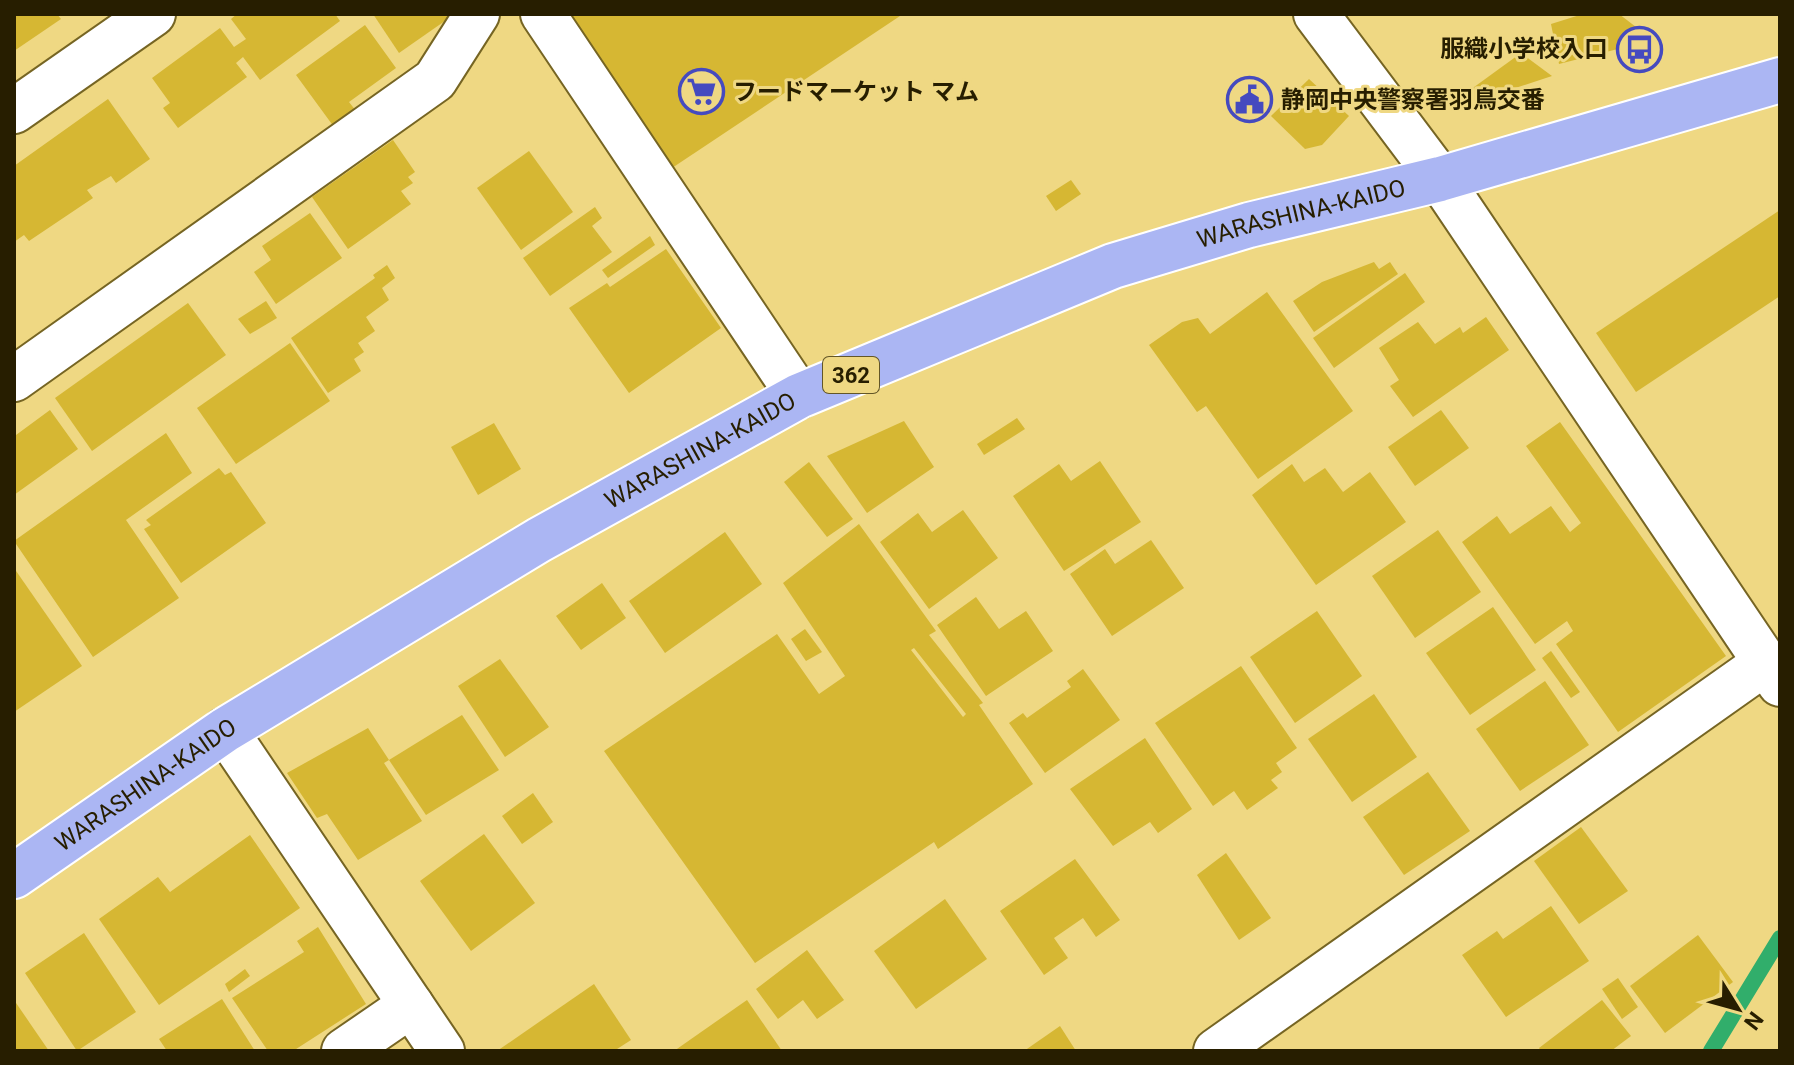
<svg xmlns="http://www.w3.org/2000/svg" width="1794" height="1065" viewBox="0 0 1794 1065" font-family="Roboto,'Noto Sans JP',sans-serif">
  <style>
    .lines { fill: none; stroke-linecap: round; stroke-linejoin: round }
    .stream { stroke: #31ae6b; stroke-width: 16 }
    .building { fill: #d6b733; fill-rule: evenodd }
    .minor-casing { stroke: #766523; stroke-width: 48 }
    .trunk-casing { stroke: #fff; stroke-width: 48 }
    .minor { stroke: #fff; stroke-width: 44 }
    .trunk { stroke: #abb6f3; stroke-width: 44 }
    .labels { text-anchor: middle; stroke-width: 6; stroke-linejoin: round; paint-order: stroke }
    .shield { fill: #efd883; stroke: #635627; stroke-width: 2 }
    .shield-label { font-size: 22px; font-weight: bold; fill: #271e00 }
    .poi-label { font-size: 24px; font-weight: bold; fill: #271e00; stroke: #efd883; text-anchor: start }
    .street-label { font-size: 24px; fill: #271e00; stroke: #efd883 }
  </style>
  <rect width="100%" height="100%" fill="#efd883"/>
  <g class="lines">
    <polyline class="stream" points="1711,1051 1780,938"/>
  </g>
  <g class="building">
    <polygon points="14,14 57,14 61,19 14,51"/>
    <polygon points="237,14 335,14 340,21 260,80 243,57 236,63 247,77 178,128 163,108 170,103 152,78 220,28 234,47 246,39 231,19"/>
    <polygon points="373,14 451,14 452,16 399,53"/>
    <polygon points="568,14 903,14 669,170"/>
    <polygon points="1583,14 1619,14 1653,40 1559,64 1551,24"/>
    <polygon points="365,25 396,68 349,102 356,111 334,127 296,75"/>
    <polygon points="1521,53 1552,76 1467,104 1459,98"/>
    <polygon points="1309,79 1349,116 1322,145 1305,149 1271,116"/>
    <polygon points="108,99 150,159 116,183 111,176 87,190 93,198 29,241 24,235 14,242 14,166"/>
    <polygon points="393,140 415,172 408,177 413,183 401,191 411,204 348,249 312,197"/>
    <polygon points="529,151 573,212 521,250 477,188"/>
    <polygon points="1071,180 1081,194 1056,211 1046,196"/>
    <polygon points="595,207 602,218 592,226 612,252 550,296 523,258"/>
    <polygon points="1780,210 1780,296 1636,392 1596,333"/>
    <polygon points="310,213 342,258 276,304 254,272 271,260 262,246"/>
    <polygon points="650,236 655,245 608,278 602,270"/>
    <polygon points="666,249 721,328 629,393 569,308 607,283 610,287"/>
    <polygon points="1374,262 1379,269 1390,262 1398,274 1314,332 1293,301 1322,282"/>
    <polygon points="387,265 395,278 382,288 389,300 366,317 375,331 358,343 364,352 354,359 361,371 328,393 291,338 375,278 373,275"/>
    <polygon points="1405,273 1425,302 1334,368 1313,338"/>
    <polygon points="1267,292 1353,411 1258,479 1206,406 1197,412 1149,345 1182,322 1198,318 1210,334"/>
    <polygon points="266,301 277,318 250,334 238,319"/>
    <polygon points="188,303 226,355 92,451 55,398"/>
    <polygon points="1486,317 1509,350 1413,417 1390,386 1399,380 1379,348 1418,322 1435,344 1460,327 1463,333"/>
    <polygon points="290,343 330,401 236,464 197,408"/>
    <polygon points="50,410 78,449 14,495 14,432 16,435"/>
    <polygon points="1441,410 1469,448 1415,486 1388,447"/>
    <polygon points="1017,418 1025,429 984,455 977,444"/>
    <polygon points="904,421 934,467 867,513 827,456"/>
    <polygon points="1560,422 1726,656 1618,732 1556,644 1573,631 1567,621 1535,644 1462,542 1497,516 1510,534 1551,506 1570,532 1581,523 1526,446"/>
    <polygon points="494,423 521,469 478,495 451,447"/>
    <polygon points="166,433 192,473 126,520 179,598 93,657 14,541"/>
    <polygon points="1100,461 1141,522 1064,571 1013,496 1059,464 1071,481"/>
    <polygon points="809,462 853,519 827,537 784,482"/>
    <polygon points="1292,464 1304,482 1325,468 1343,492 1370,472 1406,522 1316,585 1252,495"/>
    <polygon points="219,468 225,475 231,472 266,523 181,583 144,529 151,525 146,520"/>
    <polygon points="963,510 998,558 929,609 880,542 918,513 932,532"/>
    <path d="M859 524 936 631 929 635 983 703 979 705 1033 784 938 849 934 842 755 963 604 751 777 634 819 694 845 676 783 583ZM914 648 966 714 963 717 911 650Z"/>
    <polygon points="1438,530 1481,592 1415,638 1372,576"/>
    <polygon points="725,532 762,584 665,653 629,601"/>
    <polygon points="1151,540 1184,588 1112,636 1070,574 1105,549 1115,564"/>
    <polygon points="14,568 82,666 14,712"/>
    <polygon points="602,583 626,618 581,650 556,616"/>
    <polygon points="976,597 999,629 1026,611 1053,651 986,696 937,625"/>
    <polygon points="1493,607 1536,670 1470,715 1426,653"/>
    <polygon points="1317,611 1362,676 1295,723 1250,657"/>
    <polygon points="805,629 822,652 806,661 791,639"/>
    <polygon points="1551,651 1580,692 1571,698 1542,658"/>
    <polygon points="500,659 549,727 505,757 458,686"/>
    <polygon points="1241,666 1297,748 1276,763 1282,772 1271,780 1278,788 1247,810 1234,791 1213,806 1155,723"/>
    <polygon points="1083,669 1120,720 1045,773 1009,723 1023,713 1027,718 1071,687 1067,681"/>
    <polygon points="1545,681 1589,745 1520,791 1476,729"/>
    <polygon points="1374,694 1417,757 1352,802 1308,739"/>
    <polygon points="462,715 499,770 426,815 389,760"/>
    <polygon points="368,728 389,760 384,763 422,821 358,860 327,814 317,818 287,773"/>
    <polygon points="1145,738 1192,809 1158,833 1150,822 1113,846 1070,789"/>
    <polygon points="1428,772 1470,831 1404,875 1363,817"/>
    <polygon points="533,793 553,822 522,844 502,816"/>
    <polygon points="1581,827 1628,891 1579,924 1534,861"/>
    <polygon points="484,834 535,903 471,951 420,881"/>
    <polygon points="250,835 300,908 159,1005 99,919 158,877 170,892"/>
    <polygon points="1226,853 1271,918 1239,940 1197,875"/>
    <polygon points="1075,859 1120,920 1096,937 1083,918 1054,938 1068,958 1044,975 1000,911"/>
    <polygon points="945,899 987,959 916,1009 874,951"/>
    <polygon points="1551,906 1589,961 1506,1017 1462,955 1497,931 1503,939"/>
    <polygon points="318,927 366,1004 293,1051 268,1051 232,998 304,952 297,941"/>
    <polygon points="84,933 136,1012 77,1051 25,973"/>
    <polygon points="1698,935 1733,982 1665,1033 1630,986"/>
    <polygon points="807,950 844,1000 817,1019 803,1000 778,1019 756,989"/>
    <polygon points="245,969 250,976 229,992 225,984"/>
    <polygon points="1618,978 1638,1007 1622,1019 1602,989"/>
    <polygon points="594,984 631,1040 614,1051 497,1051"/>
    <polygon points="222,999 255,1051 167,1051 159,1039"/>
    <polygon points="14,1000 49,1051 14,1051"/>
    <polygon points="747,1000 782,1051 674,1051 704,1030"/>
    <polygon points="1602,1000 1631,1036 1611,1051 1541,1051 1539,1048"/>
    <polygon points="1060,1026 1076,1051 1024,1051"/>
  </g>
  <g class="lines">
    <defs>
      <g id="minor">
        <polyline points="543,14 799,396"/>
        <polyline points="1316,14 1440,179 1780,684"/>
        <polyline points="14,111 153,14"/>
        <polyline points="14,379 435,80 477,14"/>
        <polyline points="225,730 411,1005"/>
        <polyline points="344,1051 411,1005 442,1051"/>
        <polyline points="1216,1051 1765,663"/>
      </g>
      <g id="trunk">
        <path id="s1" d="M14 876 225 730 539 540 799 396 1113 266 1249 225 1440 179 1780 80"/>
      </g>
    </defs>
    <use href="#minor" class="minor-casing"/>
    <use href="#trunk" class="trunk-casing"/>
    <use href="#minor" class="minor"/>
    <use href="#trunk" class="trunk"/>
  </g>
  <defs>
    <symbol id="bus-ring" viewBox="-11 -11 22 22"><circle r="9.5" fill="#efd883" stroke="#454abf" stroke-width="1.5"/><path d="M-5-6H5V4H4V6H2V4H-2V6H-4V4H-5ZM-3.5-4V0h7V-4ZM-3.5 1.2v1.5H-2V1.2ZM2 1.2v1.5H3.5V1.2Z" fill="#454abf"/></symbol>
    <symbol id="supermarket-ring" viewBox="-11 -11 22 22"><circle r="9.5" fill="#efd883" stroke="#454abf" stroke-width="1.5"/><path d="M-6-5.5h2.5l.6 2H6L4.5 2H-2.5L-4.4-4H-6ZM-1.5 3.2a1.3 1.3 0 1 0 .1 0ZM3 3.2a1.3 1.3 0 1 0 .1 0Z" fill="#454abf"/></symbol>
    <symbol id="civic-ring" viewBox="-11 -11 22 22"><circle r="9.5" fill="#efd883" stroke="#454abf" stroke-width="1.5"/><path d="M-.6-6.5H3V-4.5H.6V-3L4-1V1h2V6H-6V1h2V-1L-.6-3ZM-1.2 2.5V6h2.4V2.5Z" fill="#454abf"/></symbol>
  </defs>
  <g fill-rule="evenodd">
    <use href="#bus-ring" x="1614" y="24" width="51" height="51"/>
    <use href="#supermarket-ring" x="676" y="66" width="51" height="51"/>
    <use href="#civic-ring" x="1224" y="74" width="51" height="51"/>
  </g>
  <g class="labels">
    <rect class="shield" x="823" y="357" width="56" height="36" rx="6"/>
    <g class="shield-label">
      <text x="851" y="383">362</text>
    </g>
    <g class="poi-label">
      <text x="1608" y="57" text-anchor="end">服織小学校入口</text>
      <text x="733" y="100">フードマーケット マム</text>
      <text x="1281" y="108">静岡中央警察署羽鳥交番</text>
    </g>
    <g class="street-label">
      <text dy="8" stroke="none"><textPath href="#s1" startOffset="1456">WARASHINA-KAIDO</textPath></text>
      <text dy="8" stroke="none"><textPath href="#s1" startOffset="808">WARASHINA-KAIDO</textPath></text>
      <text dy="8" stroke="none"><textPath href="#s1" startOffset="160">WARASHINA-KAIDO</textPath></text>
    </g>
  </g>
  <rect width="1794" height="1065" fill="none" stroke="#271e00" stroke-width="32"/>
  <g transform="translate(1738 1009) rotate(127)" stroke="#efd883" stroke-width="6" paint-order="stroke">
  <path d="M0-6L14 30L0 20L-14 30Z" fill="#271e00"/>
  <text y="-12" font-size="22" font-weight="bold" text-anchor="middle" fill="#271e00">N</text>
  </g>
</svg>
